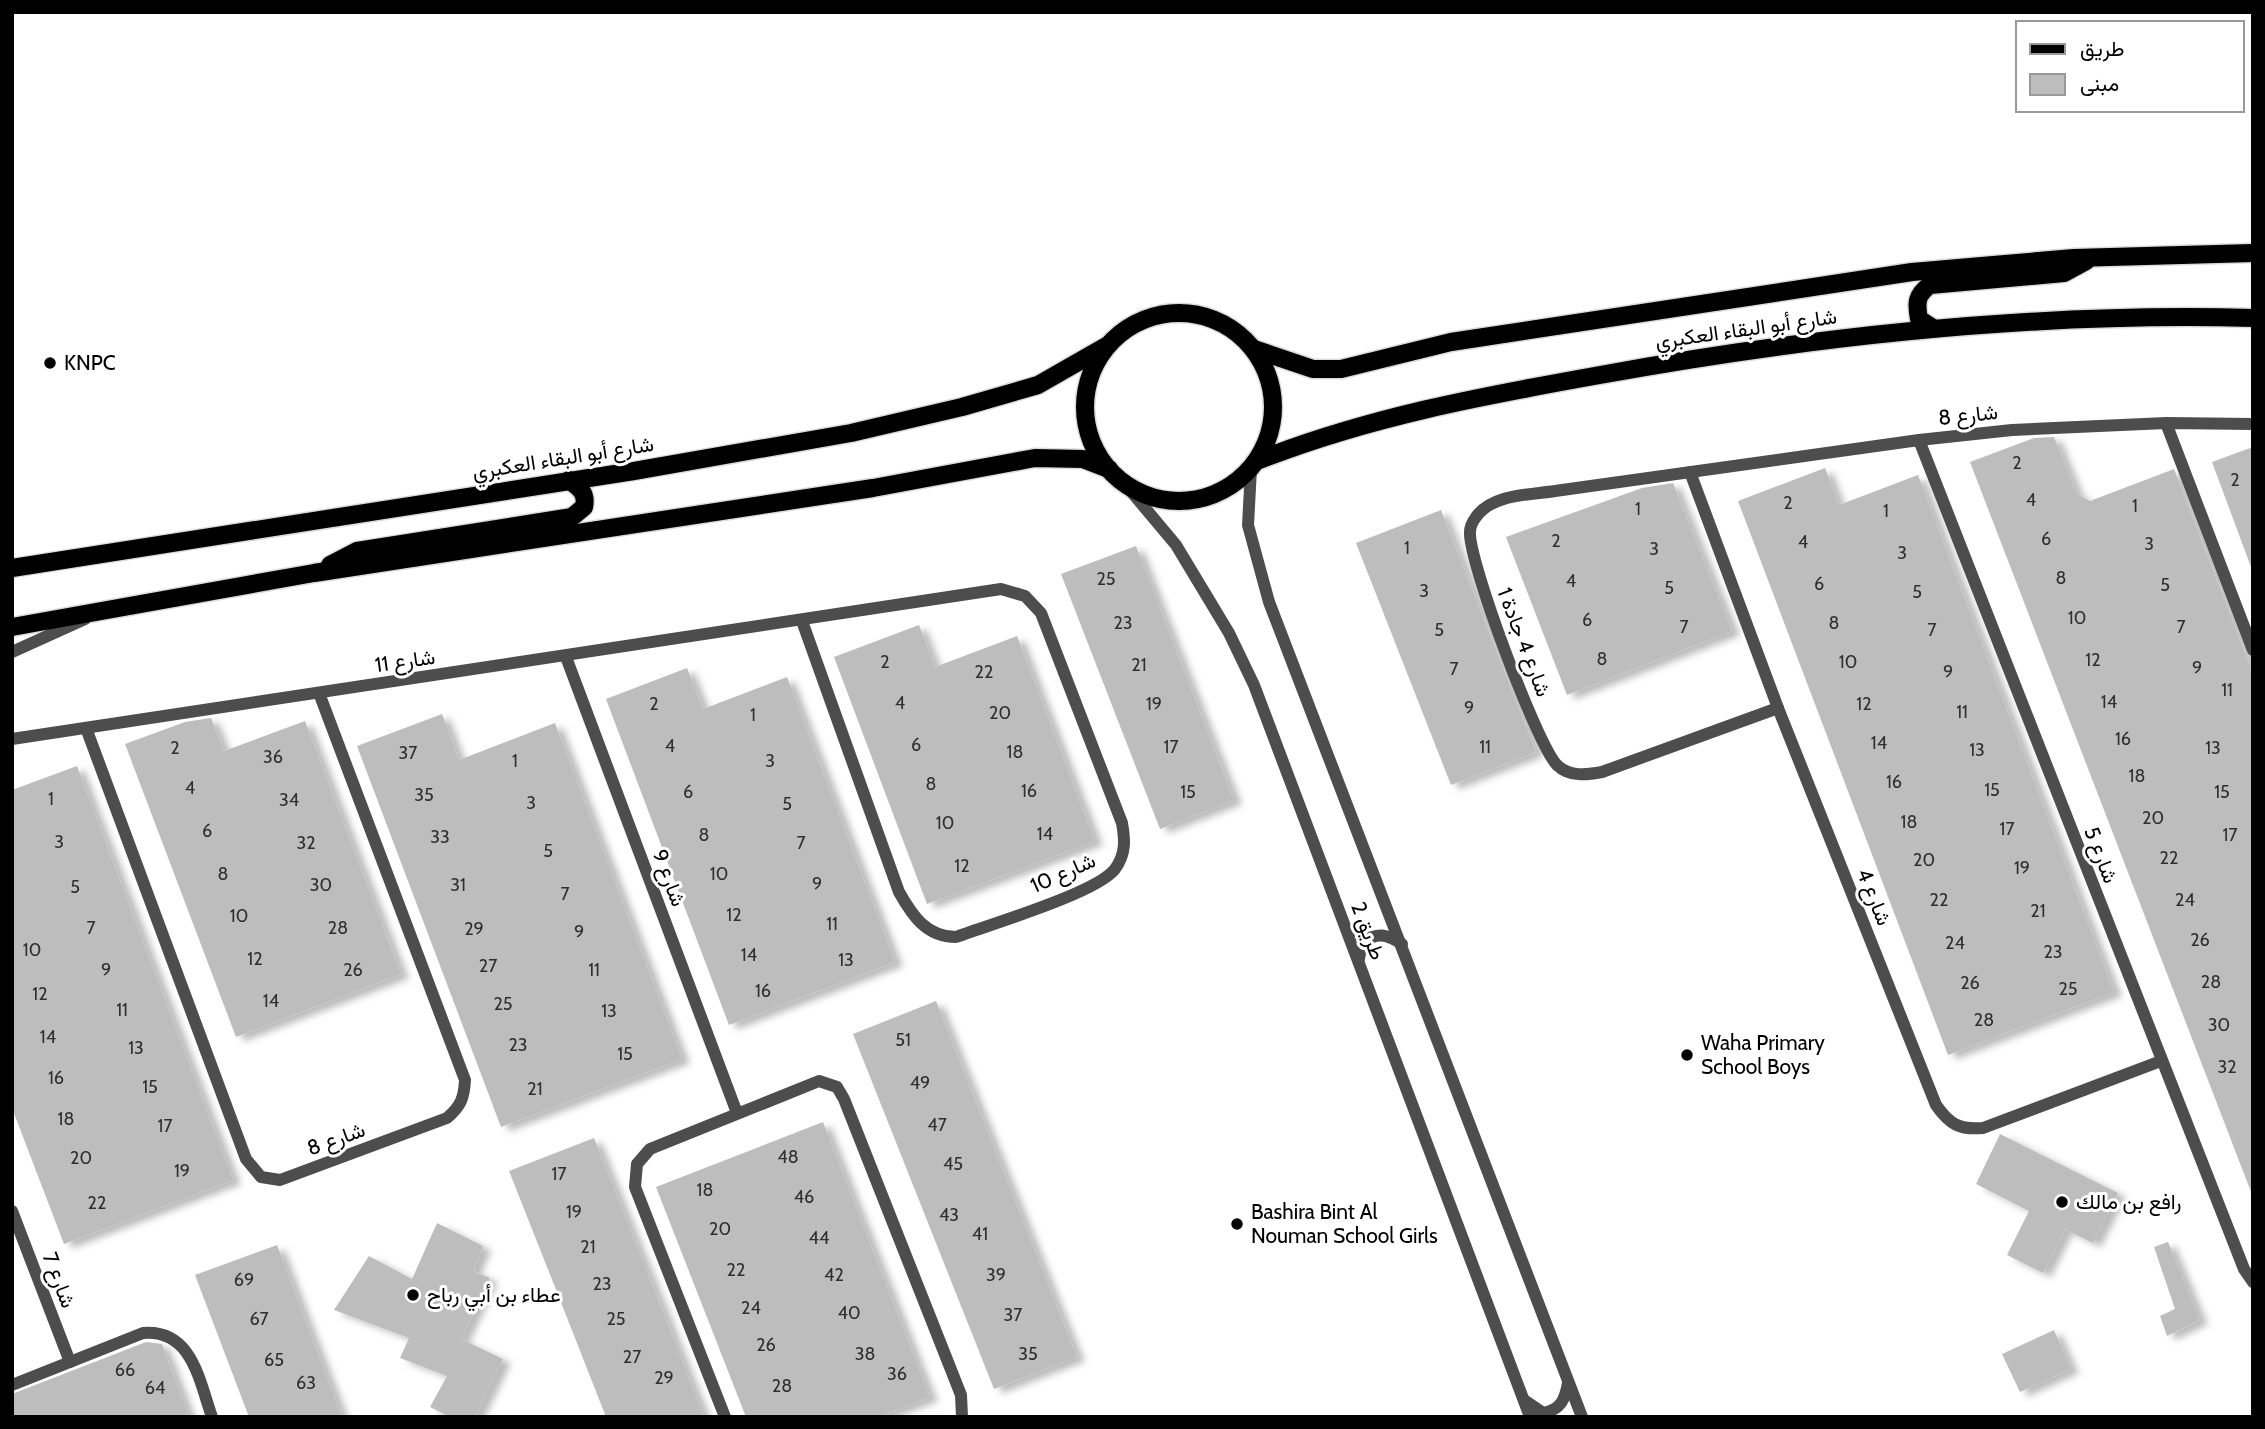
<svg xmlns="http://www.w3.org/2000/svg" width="2265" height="1429" viewBox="0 0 2265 1429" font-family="Cabin,Vazirmatn,sans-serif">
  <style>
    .building { fill: #bdbdbd; filter: url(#shadow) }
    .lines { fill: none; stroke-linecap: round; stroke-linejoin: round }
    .major-casing { stroke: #dbdbdb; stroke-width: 21 }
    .minor { stroke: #4d4d4d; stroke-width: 12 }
    .major { stroke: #000; stroke-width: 18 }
    .poi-dot { fill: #000; stroke: #fff; stroke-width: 2.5 }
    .labels { text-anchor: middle; stroke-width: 6; stroke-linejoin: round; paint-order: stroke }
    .number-label { font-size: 18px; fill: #2f2f2f }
    .street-label { font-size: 21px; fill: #000; stroke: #fff }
    .poi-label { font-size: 21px; fill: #000; stroke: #fff; text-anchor: start }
  </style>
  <defs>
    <filter id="shadow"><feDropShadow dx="8" dy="4.5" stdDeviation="3.5" flood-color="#0004"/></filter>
  </defs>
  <rect width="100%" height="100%" fill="#fff"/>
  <g class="building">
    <polygon points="2054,437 2077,494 2090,501 2174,469 2253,674 2253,1197 1970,462 2034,438"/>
    <polygon points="2253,447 2253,566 2251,567 2212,462"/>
    <polygon points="1825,468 1839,505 1918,475 2114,992 1948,1055 1738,501"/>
    <polygon points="1673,483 1732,631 1567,695 1506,537 1642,488"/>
    <polygon points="1441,510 1536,752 1451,785 1356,543"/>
    <polygon points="1136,546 1234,800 1160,829 1061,574"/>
    <polygon points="919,625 935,667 1017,636 1095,841 927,904 834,657"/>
    <polygon points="687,668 703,709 787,677 895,962 729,1025 606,699"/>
    <polygon points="442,714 459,760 555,723 682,1059 501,1127 357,746"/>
    <polygon points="211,718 224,751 305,721 401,974 236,1037 125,744 185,722"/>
    <polygon points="77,766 233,1180 64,1244 12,1108 12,790"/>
    <polygon points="936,1001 1077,1357 994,1389 853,1034"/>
    <polygon points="823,1122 930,1397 878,1417 746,1417 656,1187"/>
    <polygon points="2000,1134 2118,1193 2093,1243 2065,1229 2043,1273 2007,1255 2029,1211 1976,1184"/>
    <polygon points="594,1138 666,1319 704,1417 606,1417 553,1282 509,1171"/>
    <polygon points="437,1223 483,1246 473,1271 490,1278 461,1339 503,1359 475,1417 450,1417 430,1407 447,1376 400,1358 409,1338 334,1310 369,1256 412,1279"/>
    <polygon points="2168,1242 2200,1320 2167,1336 2160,1316 2175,1309 2154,1247"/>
    <polygon points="277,1245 292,1285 342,1417 249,1417 195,1275"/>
    <polygon points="2054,1330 2071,1369 2020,1392 2002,1354"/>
    <polygon points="146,1342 162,1344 189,1417 12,1417 12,1394"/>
  </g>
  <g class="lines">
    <defs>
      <g id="major">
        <circle cx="1179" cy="407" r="94"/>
        <path d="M1933 328 1919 319C1916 303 1916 295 1930 285L2064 273 2086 261"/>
        <polyline points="1254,349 1313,369 1341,369 1451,342 1912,272 2074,258 2253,253"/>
        <path d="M1257 461C1368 417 1482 396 1600 375 1815 336 2034 312 2253 318"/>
        <path d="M330 565 357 551 572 517 584 507C587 493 580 488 569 480"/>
        <polyline points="12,568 634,471 851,433 962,407 1038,385 1108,345"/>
        <polyline points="12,627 314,573 873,488 1035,458 1083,459 1109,469"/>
      </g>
    </defs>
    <use href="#major" class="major-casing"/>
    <g class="minor">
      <polyline points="2166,423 2253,650"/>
      <polyline points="1919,440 2244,1269 2253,1282"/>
      <polyline points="1251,469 1248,525 1269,602 1582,1417"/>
      <path d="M1690 472 1778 708 1936 1105C1950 1125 1960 1130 1983 1128L2161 1061"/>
      <polyline points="1124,483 1176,545 1229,633 1254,685 1530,1417"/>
      <polyline points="12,652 85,619"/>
      <polyline points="566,657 737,1113"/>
      <path d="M1778 708 1602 772C1587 775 1569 777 1557 765 1537 745 1468 560 1470 532 1470 527 1473 521 1476 517 1492 494 1529 495 1555 491L1919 440 2012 430 2166 423 2253 424"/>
      <path d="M86 728 246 1159 261 1177 280 1180 447 1118C461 1106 464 1098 465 1080L319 693"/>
      <path d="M12 739 1001 589 1025 596 1041 613 1122 823C1125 840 1126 854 1115 869 1097 893 988 925 956 937 926 937 912 915 899 892L802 621"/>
      <path d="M1359 959 1362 942C1378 932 1387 934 1402 944"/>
      <polyline points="12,1211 70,1362"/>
      <path d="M12 1385 143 1333C192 1329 199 1380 212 1417"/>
      <path d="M1524 1400 1543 1413C1561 1410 1565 1399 1568 1383"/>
      <polyline points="725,1417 635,1187 637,1164 650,1149 819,1081 837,1087 844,1099 961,1395 962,1417"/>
    </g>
    <use href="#major" class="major"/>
  </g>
  <g class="poi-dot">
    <circle cx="50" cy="363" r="7"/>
    <circle cx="1687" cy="1055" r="7"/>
    <circle cx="2062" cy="1202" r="7"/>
    <circle cx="1237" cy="1224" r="7"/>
    <circle cx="413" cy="1295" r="7"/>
  </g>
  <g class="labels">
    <g class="number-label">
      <text x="2017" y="469">2</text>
      <text x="2235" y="486">2</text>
      <text x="2031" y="506">4</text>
      <text x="1788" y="509">2</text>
      <text x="2135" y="512">1</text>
      <text x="1638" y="515">1</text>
      <text x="1886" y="517">1</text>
      <text x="2046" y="545">6</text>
      <text x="1556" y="547">2</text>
      <text x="1803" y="548">4</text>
      <text x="2149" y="550">3</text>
      <text x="1407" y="554">1</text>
      <text x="1654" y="555">3</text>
      <text x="1902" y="559">3</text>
      <text x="2061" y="584">8</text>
      <text x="1106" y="585">25</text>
      <text x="1571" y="587">4</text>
      <text x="1819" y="590">6</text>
      <text x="2165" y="591">5</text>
      <text x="1669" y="594">5</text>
      <text x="1424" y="597">3</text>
      <text x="1917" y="598">5</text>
      <text x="2077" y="624">10</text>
      <text x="1587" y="626">6</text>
      <text x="1123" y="629">23</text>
      <text x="1834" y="629">8</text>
      <text x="1684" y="633">7</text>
      <text x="2181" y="633">7</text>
      <text x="1439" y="636">5</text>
      <text x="1932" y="636">7</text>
      <text x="1602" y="665">8</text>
      <text x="2093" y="666">12</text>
      <text x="885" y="668">2</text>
      <text x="1848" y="668">10</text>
      <text x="1139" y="671">21</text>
      <text x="2197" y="674">9</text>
      <text x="1454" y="675">7</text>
      <text x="984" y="678">22</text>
      <text x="1948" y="678">9</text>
      <text x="2227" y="696">11</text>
      <text x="2109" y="708">14</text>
      <text x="900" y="709">4</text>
      <text x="654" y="710">2</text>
      <text x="1154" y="710">19</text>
      <text x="1864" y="710">12</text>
      <text x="1469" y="714">9</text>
      <text x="1962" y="718">11</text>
      <text x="1000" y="719">20</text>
      <text x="753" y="721">1</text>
      <text x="2123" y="745">16</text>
      <text x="1879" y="749">14</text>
      <text x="916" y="751">6</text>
      <text x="670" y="752">4</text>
      <text x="1171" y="753">17</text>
      <text x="1485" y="753">11</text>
      <text x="175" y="754">2</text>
      <text x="2213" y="754">13</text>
      <text x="1977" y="756">13</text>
      <text x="1015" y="758">18</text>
      <text x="408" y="759">37</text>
      <text x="273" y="763">36</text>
      <text x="515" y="767">1</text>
      <text x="770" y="767">3</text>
      <text x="2137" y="782">18</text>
      <text x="1894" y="788">16</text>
      <text x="931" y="790">8</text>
      <text x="190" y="794">4</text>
      <text x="1992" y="796">15</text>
      <text x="1029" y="797">16</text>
      <text x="688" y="798">6</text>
      <text x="1188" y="798">15</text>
      <text x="2222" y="798">15</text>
      <text x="424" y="801">35</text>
      <text x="51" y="805">1</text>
      <text x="289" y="806">34</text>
      <text x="531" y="809">3</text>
      <text x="787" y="810">5</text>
      <text x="2153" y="824">20</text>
      <text x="1909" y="828">18</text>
      <text x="945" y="829">10</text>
      <text x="2007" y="835">17</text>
      <text x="207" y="837">6</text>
      <text x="1045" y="840">14</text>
      <text x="704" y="841">8</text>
      <text x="2230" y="841">17</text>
      <text x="440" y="843">33</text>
      <text x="59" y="848">3</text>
      <text x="306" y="849">32</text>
      <text x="801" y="849">7</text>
      <text x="548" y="857">5</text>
      <text x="2169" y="864">22</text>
      <text x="1924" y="866">20</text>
      <text x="962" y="872">12</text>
      <text x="2022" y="874">19</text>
      <text x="223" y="880">8</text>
      <text x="719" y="880">10</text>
      <text x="817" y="890">9</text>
      <text x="321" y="891">30</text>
      <text x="458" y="891">31</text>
      <text x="75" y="893">5</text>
      <text x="565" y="900">7</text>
      <text x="1939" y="906">22</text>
      <text x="2185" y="906">24</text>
      <text x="2038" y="917">21</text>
      <text x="734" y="921">12</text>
      <text x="239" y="922">10</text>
      <text x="832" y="930">11</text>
      <text x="91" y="934">7</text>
      <text x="338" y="934">28</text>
      <text x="474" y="935">29</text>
      <text x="579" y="938">9</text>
      <text x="2200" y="946">26</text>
      <text x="1955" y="949">24</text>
      <text x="32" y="956">10</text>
      <text x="2053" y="958">23</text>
      <text x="749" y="961">14</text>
      <text x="255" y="965">12</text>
      <text x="846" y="966">13</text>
      <text x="488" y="972">27</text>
      <text x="106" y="976">9</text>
      <text x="353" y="976">26</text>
      <text x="594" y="976">11</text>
      <text x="2211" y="988">28</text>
      <text x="1970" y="989">26</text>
      <text x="2068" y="995">25</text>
      <text x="763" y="997">16</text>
      <text x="40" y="1000">12</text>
      <text x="271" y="1007">14</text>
      <text x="503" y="1010">25</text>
      <text x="122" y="1016">11</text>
      <text x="609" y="1017">13</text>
      <text x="1984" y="1026">28</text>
      <text x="2219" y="1031">30</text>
      <text x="48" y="1043">14</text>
      <text x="903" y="1046">51</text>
      <text x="518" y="1051">23</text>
      <text x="136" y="1054">13</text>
      <text x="625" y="1060">15</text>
      <text x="2227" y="1073">32</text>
      <text x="56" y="1084">16</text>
      <text x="920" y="1089">49</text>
      <text x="150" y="1093">15</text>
      <text x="535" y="1095">21</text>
      <text x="66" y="1125">18</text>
      <text x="937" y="1131">47</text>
      <text x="165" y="1132">17</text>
      <text x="788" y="1163">48</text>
      <text x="81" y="1164">20</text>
      <text x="953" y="1170">45</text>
      <text x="182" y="1177">19</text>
      <text x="559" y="1180">17</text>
      <text x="705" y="1196">18</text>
      <text x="804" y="1203">46</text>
      <text x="97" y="1209">22</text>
      <text x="574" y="1218">19</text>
      <text x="949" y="1221">43</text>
      <text x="720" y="1235">20</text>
      <text x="980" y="1240">41</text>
      <text x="819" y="1244">44</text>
      <text x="588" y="1253">21</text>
      <text x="736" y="1276">22</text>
      <text x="834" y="1281">42</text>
      <text x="996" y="1281">39</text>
      <text x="244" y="1286">69</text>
      <text x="602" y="1290">23</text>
      <text x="751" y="1314">24</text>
      <text x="849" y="1319">40</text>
      <text x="1013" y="1321">37</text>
      <text x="259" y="1325">67</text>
      <text x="616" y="1325">25</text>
      <text x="766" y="1351">26</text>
      <text x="865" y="1360">38</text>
      <text x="1028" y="1360">35</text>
      <text x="632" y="1363">27</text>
      <text x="274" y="1366">65</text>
      <text x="125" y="1376">66</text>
      <text x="897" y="1380">36</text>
      <text x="664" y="1384">29</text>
      <text x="306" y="1389">63</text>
      <text x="782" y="1392">28</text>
      <text x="155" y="1394">64</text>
    </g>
    <g class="street-label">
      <text transform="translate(1746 329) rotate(-8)" y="7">شارع أبو البقاء العكبري</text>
      <text transform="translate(1968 415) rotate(-6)" y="7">شارع 8</text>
      <text transform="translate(563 458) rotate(-9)" y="7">شارع أبو البقاء العكبري</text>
      <text transform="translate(1524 642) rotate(69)" y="7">شارع 4 جادة 1</text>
      <text transform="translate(405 661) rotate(-8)" y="7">شارع 11</text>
      <text transform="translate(2101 855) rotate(69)" y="7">شارع 5</text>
      <text transform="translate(1063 873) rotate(-24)" y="7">شارع 10</text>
      <text transform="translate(669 878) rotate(69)" y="7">شارع 9</text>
      <text transform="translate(1874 897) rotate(68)" y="7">شارع 4</text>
      <text transform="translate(1368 931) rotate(69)" y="7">طريق 2</text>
      <text transform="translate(336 1139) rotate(-20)" y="7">شارع 8</text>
      <text transform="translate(59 1280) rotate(69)" y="7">شارع 7</text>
    </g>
    <g class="poi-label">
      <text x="64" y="370">KNPC</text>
      <text x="1701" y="1050">Waha Primary<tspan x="1701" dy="24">School Boys</tspan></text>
      <text x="2076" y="1209">رافع بن مالك</text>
      <text x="1251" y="1219">Bashira Bint Al<tspan x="1251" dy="24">Nouman School Girls</tspan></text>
      <text x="427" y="1302">عطاء بن أبي رباح</text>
    </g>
  </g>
  <rect width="2265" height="1429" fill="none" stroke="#000000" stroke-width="28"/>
  <rect x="2016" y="21" width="228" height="91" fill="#ffffff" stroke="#999999" stroke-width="2"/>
  <rect x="2030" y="44" width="35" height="10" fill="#000000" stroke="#999999" stroke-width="2"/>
  <text x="2080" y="56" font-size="21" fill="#000000">طريق</text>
  <rect x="2030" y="74" width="35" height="21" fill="#bdbdbd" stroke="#999999" stroke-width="2"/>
  <text x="2080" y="91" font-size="21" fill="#000000">مبنى</text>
</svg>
